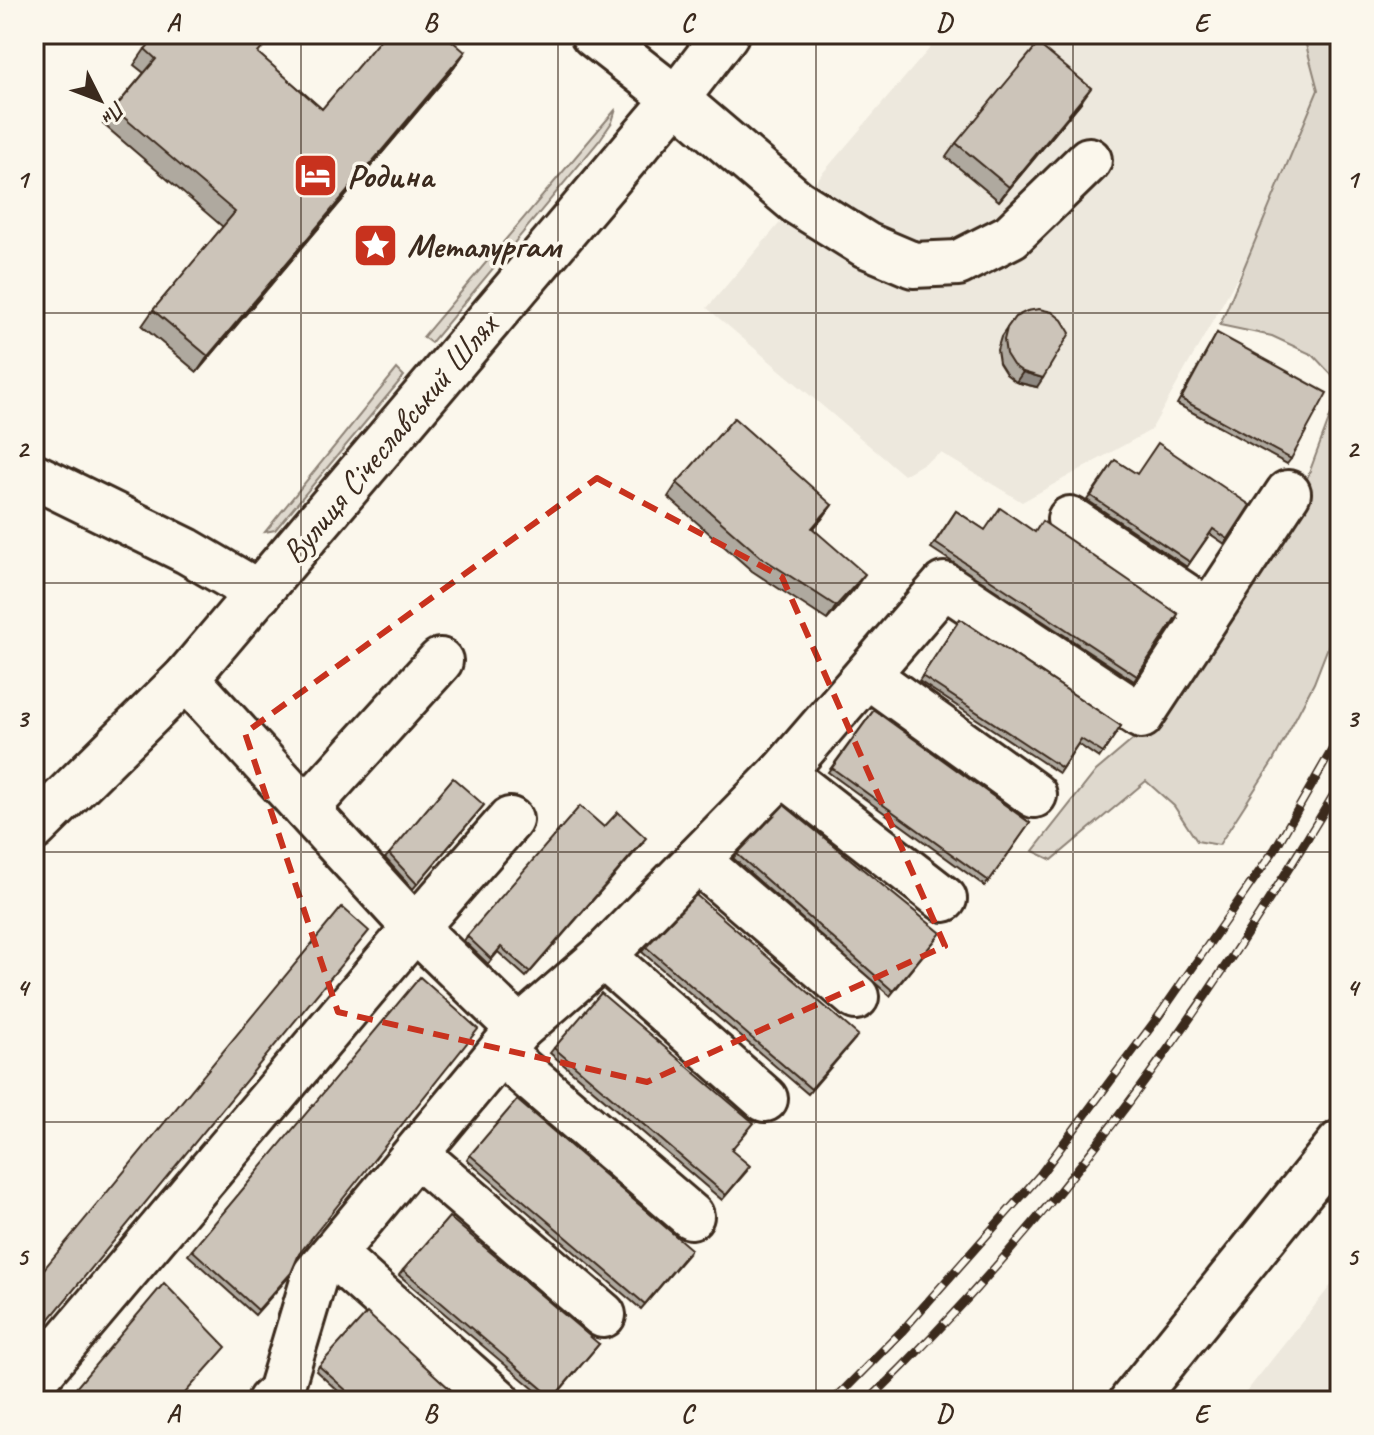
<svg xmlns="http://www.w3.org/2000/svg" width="1374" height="1435" viewBox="0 0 1374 1435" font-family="Caveat,sans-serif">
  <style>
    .built { fill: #ede8dd }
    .green { fill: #dfd9ce; stroke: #8d8276; stroke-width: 2 }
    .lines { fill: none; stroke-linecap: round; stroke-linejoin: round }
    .minor-casing { stroke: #3b2a1e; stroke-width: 50 }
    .major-casing { stroke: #3b2a1e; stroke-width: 50 }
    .minor { stroke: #fbf7ec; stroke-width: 44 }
    .major { stroke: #fbf7ec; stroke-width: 44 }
    .rail-casing { stroke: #3b2a1e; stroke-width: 9 }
    .rail { stroke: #fbf7ec; stroke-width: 6; stroke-dasharray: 18; stroke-linecap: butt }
    .wall { fill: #afa99f; stroke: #3b2a1e; stroke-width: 2 }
    .shaded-wall { fill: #8f8982; stroke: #3b2a1e; stroke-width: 2 }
    .building { fill: #ccc4b9; stroke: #3b2a1e; stroke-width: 2 }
    .marked { fill: none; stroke: #c8321e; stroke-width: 6; stroke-dasharray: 16 10; stroke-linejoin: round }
    .grid { fill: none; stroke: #3b2a1e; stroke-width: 2; stroke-opacity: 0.55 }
    .labels { text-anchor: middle; stroke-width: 7; stroke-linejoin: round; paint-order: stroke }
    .poi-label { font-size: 34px; font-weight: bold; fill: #3b2a1e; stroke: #fbf7ec; text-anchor: start }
    .street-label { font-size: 34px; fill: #3b2a1e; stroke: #fbf7ec }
    .neatline { fill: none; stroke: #3b2a1e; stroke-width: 3 }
    .grid-label { font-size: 26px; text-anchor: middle; font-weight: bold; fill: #3b2a1e }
  </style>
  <rect width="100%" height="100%" fill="#fbf7ec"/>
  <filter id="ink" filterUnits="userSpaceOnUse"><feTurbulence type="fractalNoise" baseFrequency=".0125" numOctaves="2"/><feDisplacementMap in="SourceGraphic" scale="16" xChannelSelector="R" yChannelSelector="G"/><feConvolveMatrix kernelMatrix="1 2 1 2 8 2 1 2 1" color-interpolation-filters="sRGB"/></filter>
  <g filter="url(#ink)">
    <g class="built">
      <polygon points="942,34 1307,34 1340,96 1151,430 1022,502 941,453 904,475 707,308"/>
      <polygon points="1340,1274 1340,1401 1239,1401"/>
    </g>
    <g class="green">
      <polygon points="1292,34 1340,34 1340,384 1313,355 1272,336 1220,325 1318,90 1306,45"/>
      <polygon points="616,109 612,122 599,141 431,343 423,337"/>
      <polygon points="397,369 404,376 275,530 265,532"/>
      <polygon points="1340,390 1340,616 1314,683 1273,761 1219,845 1197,841 1174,806 1146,781 1052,860 1033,851 1096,771 1149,726 1299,500"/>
    </g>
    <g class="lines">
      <defs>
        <g id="minor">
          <polyline points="593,34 676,99 797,202 866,245 913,265 958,263 1011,236 1089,160"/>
          <polyline points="34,476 187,551 259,593"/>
          <polyline points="1070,519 1208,611"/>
          <polyline points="867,675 1034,795"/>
          <polyline points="782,773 944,899"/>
          <polyline points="306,809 440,661"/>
          <polyline points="697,860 856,997"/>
          <polyline points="603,956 765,1099"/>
          <polyline points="519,1029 603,956 782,773 944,585 1141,716 1288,493"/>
          <polyline points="500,1052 691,1216"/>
          <polyline points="416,1154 603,1315"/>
          <polyline points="333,1254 498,1401"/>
          <polyline points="34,1380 415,928 186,678"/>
          <polyline points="270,1401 280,1392 315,1275 519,1029 415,928 510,820"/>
          <polyline points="1132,1401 1340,1143"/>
        </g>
        <polyline id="major" points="34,828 186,678 676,99 726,34"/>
      </defs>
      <use href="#minor" class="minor-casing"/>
      <use href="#major" class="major-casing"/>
      <use href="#minor" class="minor"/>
      <use href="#major" class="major"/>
      <defs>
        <g id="rail">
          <polyline points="833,1401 903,1330 1040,1175 1156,1020 1275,849 1340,736"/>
          <path d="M868 1401C1054 1221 1209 1006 1340 784"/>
        </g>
      </defs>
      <use href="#rail" class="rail-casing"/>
      <use href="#rail" class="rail"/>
    </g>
    <g class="wall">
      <polygon points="145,49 259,54 322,109 465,52 454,68 197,372 142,326 153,310 223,227 103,124 114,109 144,73 134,65"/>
      <polygon points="1081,102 999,201 946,157 956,143"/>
      <polygon points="1015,317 1037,387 1016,382 1006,374 999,363 997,350 1001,337"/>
      <polygon points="1217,333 1291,459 1287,464 1177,404"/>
      <polygon points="1115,460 1137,474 1250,505 1225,544 1210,534 1187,567 1087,500"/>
      <polygon points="677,483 832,505 813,529 855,588 827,620 752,571 668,497"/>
      <polygon points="956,511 985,530 1035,532 1178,614 1134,681 931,548"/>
      <polygon points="960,619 1121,726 1099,758 1078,744 1059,773 919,681"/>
      <polygon points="874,710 1030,823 985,886 828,772"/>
      <polygon points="484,805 413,889 385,858 389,854"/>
      <polygon points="604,827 643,843 526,977 498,952 488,964 464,941 467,936"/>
      <polygon points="737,854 937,938 890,996 733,858"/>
      <polygon points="646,947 855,1039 808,1094 642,952"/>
      <polygon points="554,1048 731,1150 747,1171 722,1200 550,1053"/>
      <polygon points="470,1155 688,1254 641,1309 467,1160"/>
      <polygon points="192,1250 299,1255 288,1278 255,1315 188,1255"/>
      <polygon points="403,1270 599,1344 551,1401 548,1401 399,1275"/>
      <polygon points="319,1366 463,1401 349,1401 316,1371"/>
    </g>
    <g class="shaded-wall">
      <polygon points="465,52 454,68 197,372 208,356"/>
      <polygon points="1091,88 1081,102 999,201 1009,187"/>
      <polygon points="1023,372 1043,378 1037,387 1016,382"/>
      <polygon points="832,505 822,519 802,541 812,528"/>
      <polygon points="865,574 855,588 827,620 836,606"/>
    </g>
    <g class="building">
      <polygon points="159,34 262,34 269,40 258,53 322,109 385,34 444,34 465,52 208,356 153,310 235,212 114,109 156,59 145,49"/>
      <polygon points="1038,44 1091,88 1009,187 956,143"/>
      <polygon points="1039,309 1052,312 1062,320 1070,333 1043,378 1023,372 1013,365 1006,354 1004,340 1007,328 1015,317 1027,311"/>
      <polygon points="1217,333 1327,393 1291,459 1181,399"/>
      <polygon points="734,418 832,505 812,528 865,574 836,606 761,557 677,483"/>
      <polygon points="1158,443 1250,505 1228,539 1213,529 1190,562 1091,496 1115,460 1137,474"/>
      <polygon points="1000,508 1035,532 1042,521 1178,614 1137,676 935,543 956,511 985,530"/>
      <polygon points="960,619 1121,726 1103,753 1081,739 1062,768 922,676"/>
      <polygon points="874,710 1030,823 989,881 832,768"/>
      <polygon points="453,778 484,805 417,884 389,854"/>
      <polygon points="784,805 941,933 893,991 737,854"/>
      <polygon points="580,806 604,827 618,812 646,838 530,972 501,947 491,959 467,936"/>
      <polygon points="696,895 858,1035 811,1089 646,947"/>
      <polygon points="342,907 369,931 34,1338 34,1281"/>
      <polygon points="420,977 478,1029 299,1254 291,1273 258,1310 192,1250"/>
      <polygon points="601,993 754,1123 731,1150 750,1166 726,1195 554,1048"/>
      <polygon points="517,1100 691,1249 645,1304 470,1155"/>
      <polygon points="449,1217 599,1344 553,1398 403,1270"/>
      <polygon points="164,1283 226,1347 178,1401 65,1401"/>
      <polygon points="367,1313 463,1401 358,1401 319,1366"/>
    </g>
  </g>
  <path class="marked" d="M597 478 782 577 945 946 647 1082 338 1012 245 733Z"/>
  <path class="grid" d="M301 34V1401M558 34V1401M816 34V1401M1073 34V1401M34 313H1340M34 583H1340M34 852H1340M34 1122H1340"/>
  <defs>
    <symbol id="hotel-square" viewBox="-11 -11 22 22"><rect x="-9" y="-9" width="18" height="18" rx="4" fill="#c8321e" stroke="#fbf7ec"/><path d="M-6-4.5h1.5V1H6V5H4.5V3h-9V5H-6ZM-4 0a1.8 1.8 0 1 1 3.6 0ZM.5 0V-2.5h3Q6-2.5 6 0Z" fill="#fff"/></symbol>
    <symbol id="sight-square" viewBox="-11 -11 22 22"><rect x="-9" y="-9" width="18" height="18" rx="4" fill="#c8321e" stroke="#fbf7ec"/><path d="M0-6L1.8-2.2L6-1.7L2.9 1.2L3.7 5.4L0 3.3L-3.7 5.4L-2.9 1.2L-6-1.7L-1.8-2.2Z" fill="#fff"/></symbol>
  </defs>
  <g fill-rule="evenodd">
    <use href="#hotel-square" x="290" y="150" width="51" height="51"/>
    <use href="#sight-square" x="350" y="220" width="51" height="51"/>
  </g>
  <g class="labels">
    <g class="poi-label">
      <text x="347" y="187">Родина</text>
      <text x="407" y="257">Металургам</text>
    </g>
    <g class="street-label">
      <text transform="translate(389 438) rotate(-50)" y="12">Вулиця Січеславський Шлях</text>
    </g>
  </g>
  <rect width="1374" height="1435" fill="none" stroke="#fbf7ec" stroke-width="88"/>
  <g transform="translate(100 100) rotate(132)" stroke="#fbf7ec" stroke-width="6" paint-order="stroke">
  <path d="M0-6L14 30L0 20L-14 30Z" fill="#3b2a1e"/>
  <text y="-12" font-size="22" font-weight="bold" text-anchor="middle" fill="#3b2a1e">Пн</text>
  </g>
  <rect x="44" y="44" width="1286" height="1347" class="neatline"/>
  <g class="grid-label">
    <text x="173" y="31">A</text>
    <text x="430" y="31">B</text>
    <text x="687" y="31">C</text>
    <text x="944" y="31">D</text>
    <text x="1201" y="31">E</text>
    <text x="22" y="188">1</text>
    <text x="1352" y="188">1</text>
    <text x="22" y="457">2</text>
    <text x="1352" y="457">2</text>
    <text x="22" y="727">3</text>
    <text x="1352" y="727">3</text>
    <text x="22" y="996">4</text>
    <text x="1352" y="996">4</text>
    <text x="22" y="1265">5</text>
    <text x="1352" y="1265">5</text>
    <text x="173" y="1422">A</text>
    <text x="430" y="1422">B</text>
    <text x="687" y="1422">C</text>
    <text x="944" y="1422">D</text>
    <text x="1201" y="1422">E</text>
  </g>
</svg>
